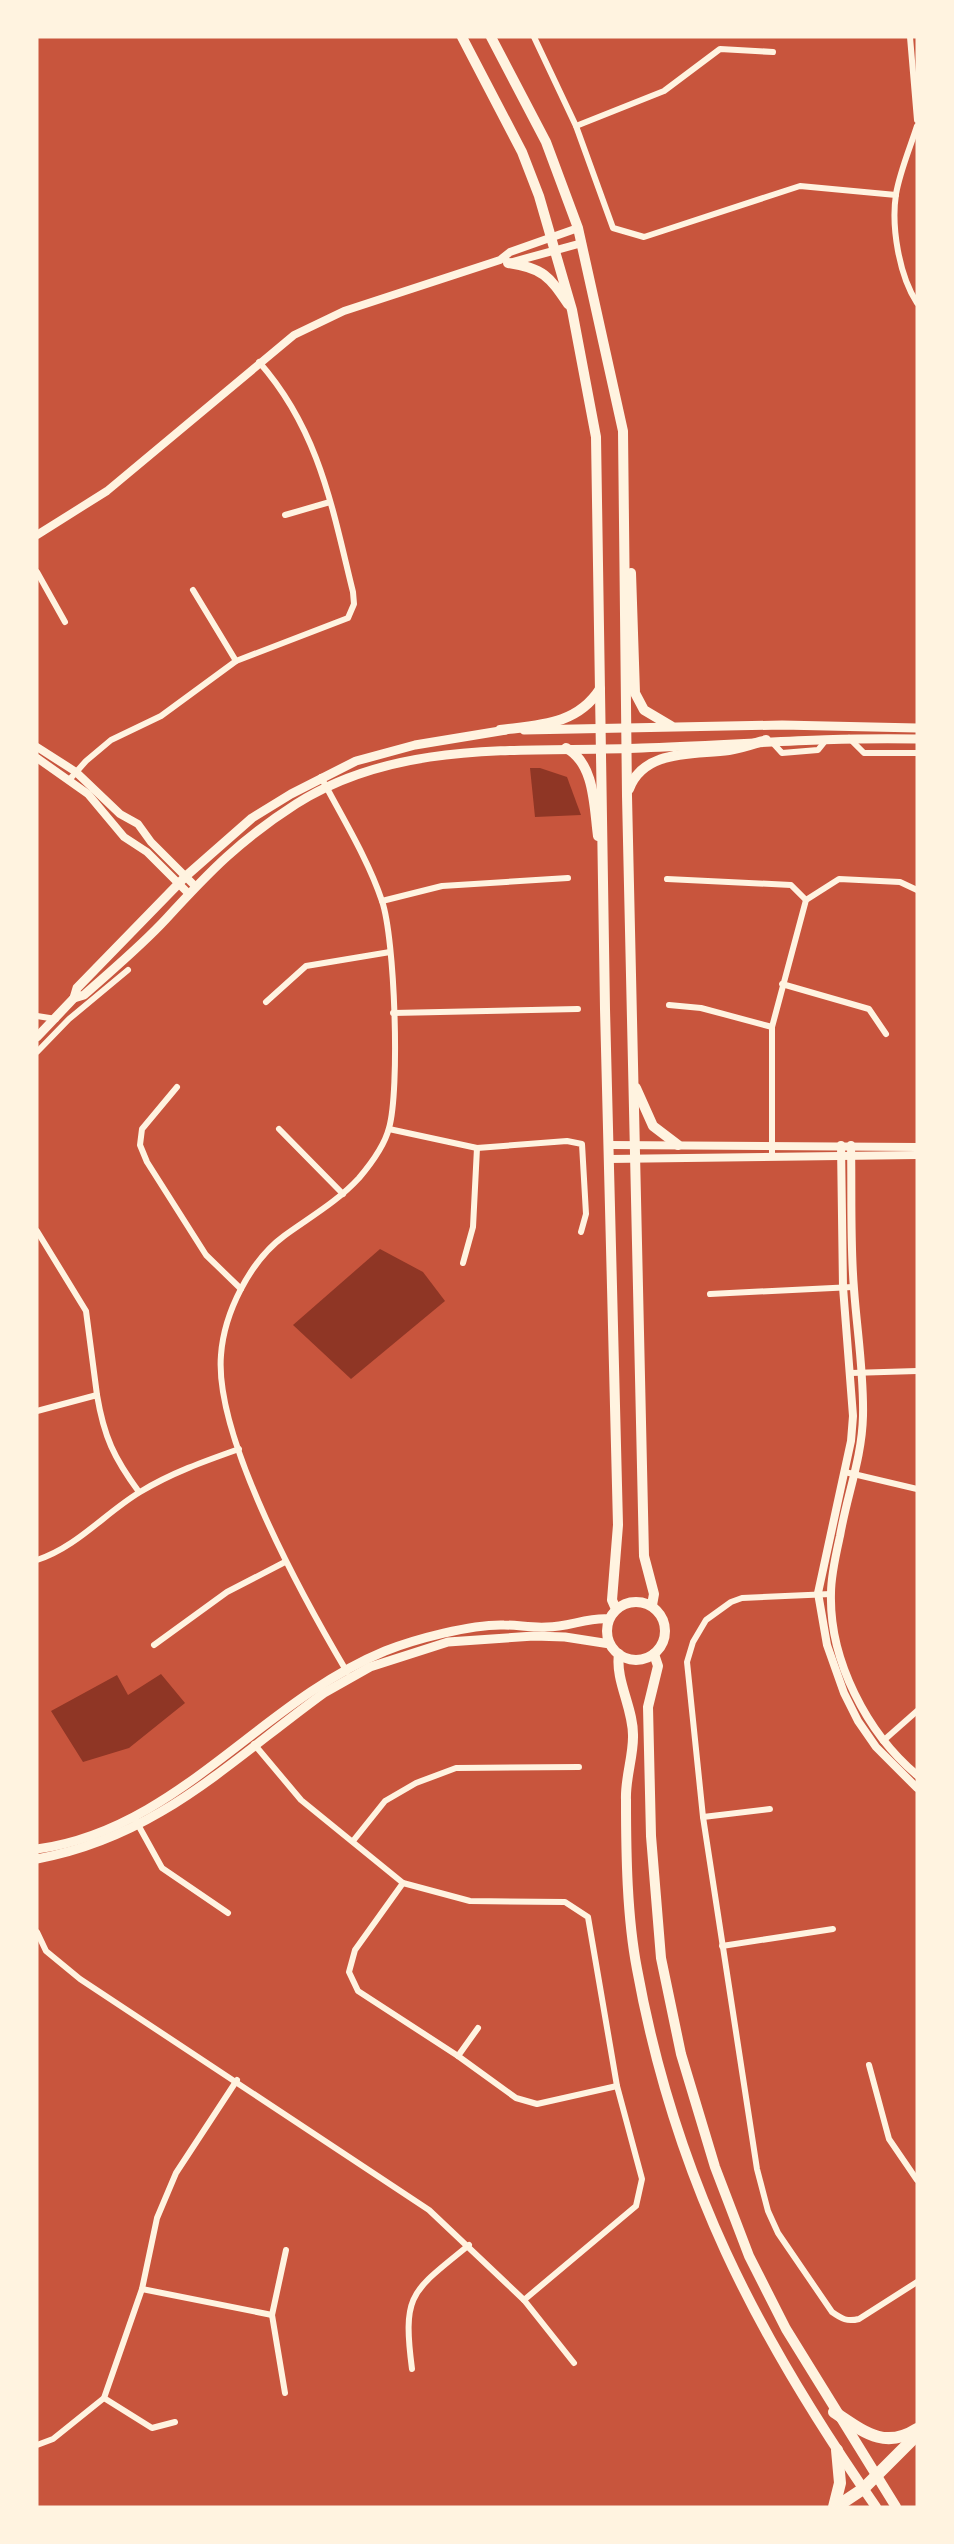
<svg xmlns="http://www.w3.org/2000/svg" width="954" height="2544" viewBox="0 0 954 2544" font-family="Bitter,serif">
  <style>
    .water { fill: #8f3625 }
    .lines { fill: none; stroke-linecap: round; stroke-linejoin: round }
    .minor { stroke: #fff3e0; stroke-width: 6 }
    .tertiary { stroke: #fff3e0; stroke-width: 8 }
    .secondary { stroke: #fff3e0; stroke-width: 9 }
    .primary { stroke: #fff3e0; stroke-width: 10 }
    .motorway { stroke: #fff3e0; stroke-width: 12 }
  </style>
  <rect width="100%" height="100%" fill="#c8553d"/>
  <g class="water">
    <polygon points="530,768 540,768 567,777 581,815 535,817"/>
    <polygon points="380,1249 423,1272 445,1301 351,1379 293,1325"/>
    <polygon points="161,1674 185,1703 129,1748 83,1762 51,1711 117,1675 128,1695"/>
  </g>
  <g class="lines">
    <g class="minor">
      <polyline points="534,37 576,126 613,228 644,237 800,186 896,195"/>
      <polyline points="910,37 917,120"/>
      <polyline points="576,126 664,91 720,49 773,52"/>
      <path d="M917 126C910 148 900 171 896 194 891 227 899 275 917 303"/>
      <polyline points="285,515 330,502"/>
      <polyline points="37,572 65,622"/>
      <polyline points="193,590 236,661"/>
      <polyline points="849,738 864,753 917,753"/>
      <polyline points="772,742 782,753 818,750 826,740"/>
      <path d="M321 777C342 817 368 859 382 901 395 939 400 1090 389 1128 385 1144 370 1165 359 1178 337 1202 310 1217 284 1236 250 1261 224 1313 221 1355 214 1438 305 1601 347 1672"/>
      <path d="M70 779 86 761 111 740 161 716 236 661 348 618 354 604 353 592C332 507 319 430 259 362"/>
      <polyline points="667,879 791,885 806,900"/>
      <polyline points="382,901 442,886 568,878"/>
      <polyline points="782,984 869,1009 886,1034"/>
      <polyline points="266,1002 306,966 390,952"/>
      <polyline points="669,1005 701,1008 772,1027"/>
      <polyline points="393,1013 578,1009"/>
      <polyline points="37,1016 56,1019"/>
      <polyline points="37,1052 69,1019 128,970"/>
      <polyline points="177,1087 142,1129 140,1145 147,1162 206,1255 241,1289"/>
      <polyline points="279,1129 343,1194"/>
      <polyline points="389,1129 477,1148 567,1141 582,1144 586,1214 581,1232"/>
      <polyline points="772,1155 772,1027 806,900 839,879 900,882 917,890"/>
      <polyline points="37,1231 86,1311 97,1395"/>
      <polyline points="463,1263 473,1227 477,1148"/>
      <polyline points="710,1294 853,1287"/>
      <polyline points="851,1373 917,1371"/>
      <path d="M37 1411 97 1395C104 1437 114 1458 139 1492"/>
      <polyline points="845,1472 917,1489"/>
      <path d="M37 1560C77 1547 105 1513 140 1492 171 1473 205 1461 239 1449"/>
      <path d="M831 1594 742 1598 731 1602 706 1620 693 1642 687 1662 703 1817 757 2169 768 2211 778 2233 832 2312C842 2319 847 2322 859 2319L917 2282"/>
      <polyline points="154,1645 227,1592 285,1562"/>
      <polyline points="883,1741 917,1711"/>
      <polyline points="254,1744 301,1800 403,1883 470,1901 565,1902 588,1917 617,2086 642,2179 636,2206 524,2300"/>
      <polyline points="703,1817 770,1809"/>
      <polyline points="136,1821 162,1868 228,1913"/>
      <polyline points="353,1841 385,1801 416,1783 456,1768 579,1767"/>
      <polyline points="403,1883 355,1950 349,1972 358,1991 458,2056 516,2098 537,2104 617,2086"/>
      <polyline points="37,1932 46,1951 80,1979 429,2210 524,2300 574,2363"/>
      <polyline points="722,1946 833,1929"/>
      <polyline points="458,2056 478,2028"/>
      <polyline points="869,2065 889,2139 917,2180"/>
      <polyline points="142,2289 272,2315"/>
      <path d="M412 2369C402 2292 412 2292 469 2245"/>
      <polyline points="285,2393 272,2315 286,2250"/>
      <polyline points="104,2398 152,2428 175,2422"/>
      <polyline points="37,2445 53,2439 104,2398 142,2289 157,2218 176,2173 237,2080"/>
    </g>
    <g class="tertiary">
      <polyline points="509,263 582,243"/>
      <polyline points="37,535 107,491 294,335 344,311 500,260 510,252 578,228"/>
      <polyline points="37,747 76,772 120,814 138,824 151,842 195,886"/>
      <polyline points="37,758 88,794 124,837 147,852 188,893"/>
      <polyline points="609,1145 917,1147"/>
      <polyline points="841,1145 843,1287 853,1416 851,1441 818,1593 827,1645 844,1693 858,1721 876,1747 917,1788"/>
      <path d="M851 1145C852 1193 850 1241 854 1289 857 1331 864 1373 863 1416 862 1458 847 1495 840 1536 836 1554 831 1575 831 1593 829 1660 867 1733 917 1775"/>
      <polyline points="609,1159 917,1155"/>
    </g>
    <g class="secondary">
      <polyline points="524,730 782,725 917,728"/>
      <path d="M74 998 84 995C112 970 141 946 166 919 210 871 240 840 296 804 400 738 526 753 642 748 734 745 825 737 917 739"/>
      <polyline points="37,1037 74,998 77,988 186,876 252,818 291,794 356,761 415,745 506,730"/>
      <path d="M37 1849C177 1830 259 1703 385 1651 415 1639 472 1624 504 1625 518 1625 532 1628 547 1627 568 1627 589 1617 609 1619"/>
      <path d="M37 1859C157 1837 229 1762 324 1693L370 1667 448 1642 534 1636 565 1637 610 1644"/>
    </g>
    <g class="primary">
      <polyline points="462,37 522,152 539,196 572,310 596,437 605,1009 618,1525 612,1600 616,1609"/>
      <polyline points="491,37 546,142 578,228 623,431 627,796 644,1556 654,1594 652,1605"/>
      <path d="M508 263C543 268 549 276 568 304"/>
      <polyline points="631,573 635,693 644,710 671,726"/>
      <path d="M500 730C539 725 577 725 600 689"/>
      <path d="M566 748C595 763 594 807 598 836"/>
      <path d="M629 789C644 749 693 755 729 750 741 748 753 744 766 740"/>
      <polyline points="636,1088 653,1126 678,1145"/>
      <circle cx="636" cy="1631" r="29"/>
      <path d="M619 1654C615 1681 634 1709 633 1737 633 1758 625 1779 626 1800 626 1854 627 1917 637 1969 675 2178 756 2335 876 2507"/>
      <polyline points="654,1654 658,1666 648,1707 651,1836 661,1958 681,2054 715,2167 749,2256 786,2329 896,2507"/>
    </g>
    <g class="motorway">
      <path d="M834 2412C863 2431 884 2450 917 2429"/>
      <polyline points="834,2507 840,2483 837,2450"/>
      <polyline points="836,2507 863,2489 917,2435"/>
    </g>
  </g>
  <rect width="954" height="2544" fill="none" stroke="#fff3e0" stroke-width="77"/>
</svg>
